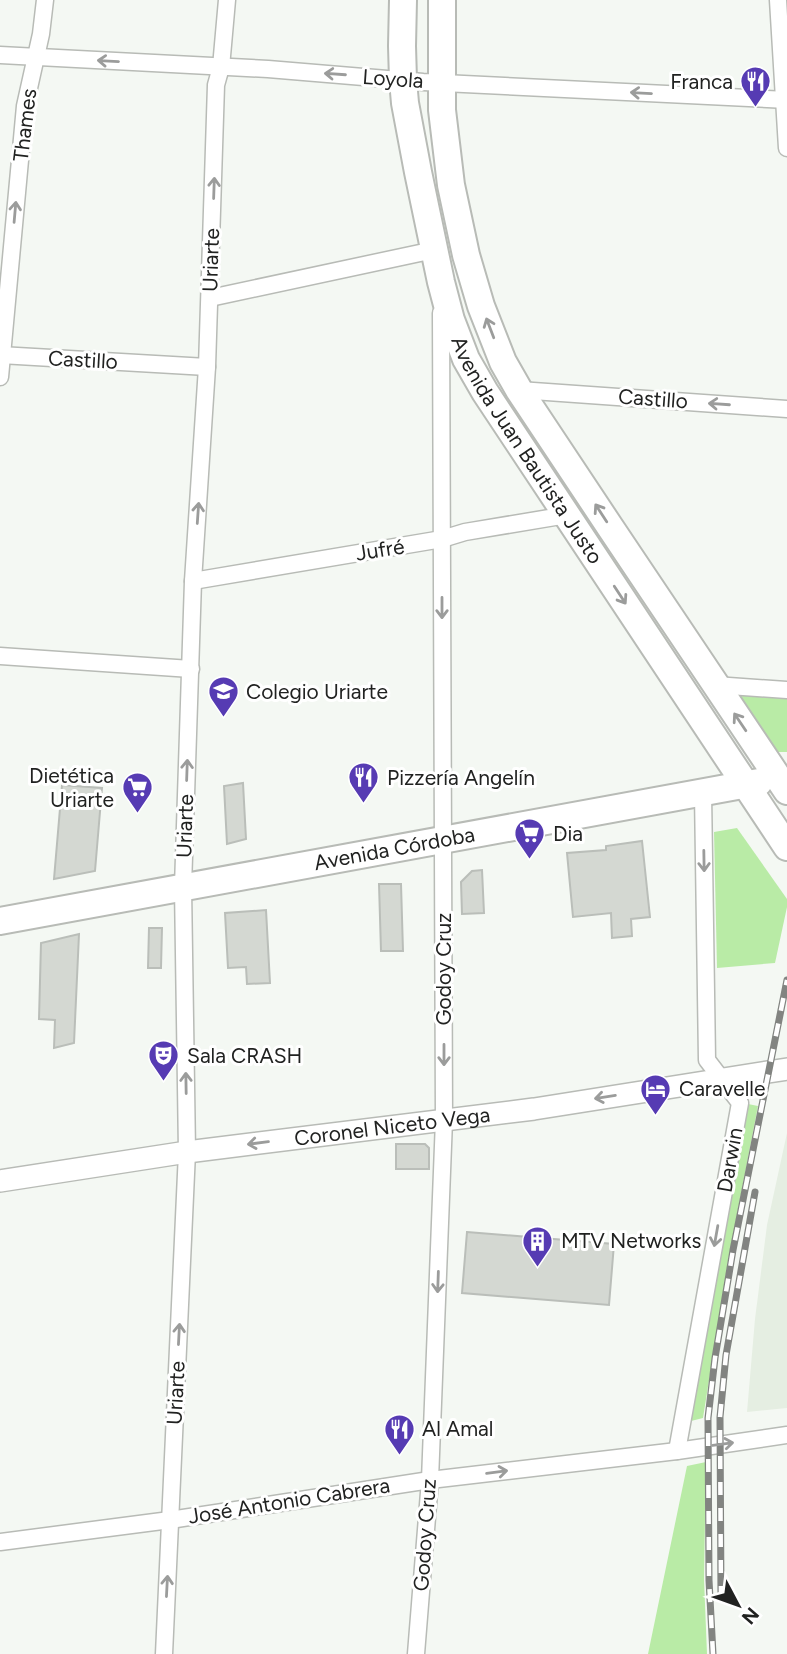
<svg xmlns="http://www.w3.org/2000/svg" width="787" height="1654" viewBox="0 0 787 1654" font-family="Figtree,sans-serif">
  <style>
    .built { fill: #e5eee2 }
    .green { fill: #b9eba6 }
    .building { fill: #d4d8d2; stroke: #babeb9; stroke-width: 2 }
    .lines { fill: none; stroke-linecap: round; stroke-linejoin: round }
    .minor-casing { stroke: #b8bbb6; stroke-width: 19 }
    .tertiary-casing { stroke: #b8bbb6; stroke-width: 24 }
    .primary-casing { stroke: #b8bbb6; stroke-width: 30 }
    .minor { stroke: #fff; stroke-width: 16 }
    .tertiary { stroke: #fff; stroke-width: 21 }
    .primary { stroke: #fff; stroke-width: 26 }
    .rail-casing { stroke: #828481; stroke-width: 7 }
    .rail { stroke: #fff; stroke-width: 4.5; stroke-dasharray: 13; stroke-linecap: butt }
    .oneway { stroke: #9b9c9b }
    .labels { text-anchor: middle; stroke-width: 6; stroke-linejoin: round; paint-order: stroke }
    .street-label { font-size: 21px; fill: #212221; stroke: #fff }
    .poi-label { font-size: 21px; fill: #212221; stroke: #fff; text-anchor: start }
  </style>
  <rect width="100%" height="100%" fill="#f4f8f3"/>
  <polygon class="built" points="787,1133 787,1408 747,1412 755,1319 767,1225"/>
  <g class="green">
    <polygon points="740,691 787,696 787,752 775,752 738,698"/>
    <polygon points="737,828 787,899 787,907 775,963 717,968 714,832"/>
    <polygon points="748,1104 758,1106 728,1261 703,1418 691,1421 718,1259"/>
    <polygon points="706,1462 704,1579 707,1654 648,1654 687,1466"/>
  </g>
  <g class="building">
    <polygon points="243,783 246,839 227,844 224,786"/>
    <polygon points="62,785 102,788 95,871 54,879"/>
    <polygon points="642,841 650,917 631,919 632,936 612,938 611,913 573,917 567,853 606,850 606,846"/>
    <polygon points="482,870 484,913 462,914 461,882 472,871"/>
    <polygon points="379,884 401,884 403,951 381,951"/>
    <polygon points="266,910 270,983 247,984 246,967 228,968 225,913"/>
    <polygon points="149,928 162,928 161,968 148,968"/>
    <polygon points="79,934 74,1043 54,1048 55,1020 39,1019 41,943"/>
    <polygon points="396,1144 425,1144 429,1148 429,1169 396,1169"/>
    <polygon points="467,1232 614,1244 609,1305 462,1293"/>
  </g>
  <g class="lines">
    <defs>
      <g id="minor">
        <polyline points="778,0 787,148"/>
        <polyline points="0,55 268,69 423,82 787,100"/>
        <polyline points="210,298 434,250"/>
        <polyline points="0,355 207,367"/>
        <polyline points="0,377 25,106 41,34 45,0"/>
        <polyline points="519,390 787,409"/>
        <polyline points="193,581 442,539 465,532 567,515"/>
        <polyline points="0,656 191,669"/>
        <polyline points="715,685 787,690"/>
        <polyline points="677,1451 740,1103 707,1060 703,793"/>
        <polyline points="0,1542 170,1520 430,1480 677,1451 787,1435"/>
        <polyline points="164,1654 187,1152 183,887 193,581 207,367 216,85 221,67 227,0"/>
        <polyline points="416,1654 430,1480 444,1120 441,313"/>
      </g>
      <g id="tertiary">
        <path id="s1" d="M0 1181 187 1152 534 1109 787 1069"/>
      </g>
      <g id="primary">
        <path id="s2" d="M403 0 402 46 403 80 405 103 418 172 441 282 451 320 466 359 485 392 787 847"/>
        <polyline points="442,0 442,110 451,185 466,255 481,306 503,362 519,390 610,527 787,791"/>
        <path id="s3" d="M0 921 759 782"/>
      </g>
    </defs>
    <use href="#minor" class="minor-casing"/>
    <use href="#tertiary" class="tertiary-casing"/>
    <use href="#primary" class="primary-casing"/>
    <use href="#minor" class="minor"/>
    <use href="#tertiary" class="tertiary"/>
    <use href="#primary" class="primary"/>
    <defs>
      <g id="rail">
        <polyline points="721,1599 720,1417 726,1355 755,1192"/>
        <polyline points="713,1654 709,1580 708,1418 715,1358 733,1250 787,980"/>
      </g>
    </defs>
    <use href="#rail" class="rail-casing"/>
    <use href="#rail" class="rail"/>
  </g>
  <defs><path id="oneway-shaft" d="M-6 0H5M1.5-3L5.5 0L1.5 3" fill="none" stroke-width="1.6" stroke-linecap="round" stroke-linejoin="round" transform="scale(1.75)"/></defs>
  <g class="oneway">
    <use href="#oneway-shaft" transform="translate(108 61) rotate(-177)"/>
    <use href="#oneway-shaft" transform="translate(335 74) rotate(-176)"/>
    <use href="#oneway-shaft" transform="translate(641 93) rotate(-177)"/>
    <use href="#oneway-shaft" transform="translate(214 188) rotate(-88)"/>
    <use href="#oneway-shaft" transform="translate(15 212) rotate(-85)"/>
    <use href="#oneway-shaft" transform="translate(490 328) rotate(-111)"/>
    <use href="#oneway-shaft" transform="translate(719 404) rotate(-176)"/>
    <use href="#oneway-shaft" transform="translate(198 513) rotate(-86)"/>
    <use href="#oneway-shaft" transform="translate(601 513) rotate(-123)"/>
    <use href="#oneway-shaft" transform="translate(620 595) rotate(57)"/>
    <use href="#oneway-shaft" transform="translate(442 608) rotate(90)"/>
    <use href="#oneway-shaft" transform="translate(740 722) rotate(-124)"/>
    <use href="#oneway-shaft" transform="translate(187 770) rotate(-88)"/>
    <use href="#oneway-shaft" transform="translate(704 861) rotate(89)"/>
    <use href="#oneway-shaft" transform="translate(444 1055) rotate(90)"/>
    <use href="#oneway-shaft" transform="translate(186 1083) rotate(-91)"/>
    <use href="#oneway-shaft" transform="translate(605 1097) rotate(171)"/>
    <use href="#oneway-shaft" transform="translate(258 1143) rotate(173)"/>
    <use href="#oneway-shaft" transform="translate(716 1236) rotate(100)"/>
    <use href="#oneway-shaft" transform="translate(438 1282) rotate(92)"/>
    <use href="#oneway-shaft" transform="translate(179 1334) rotate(-87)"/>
    <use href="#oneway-shaft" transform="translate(723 1444) rotate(-8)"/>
    <use href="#oneway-shaft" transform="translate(497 1472) rotate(-7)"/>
    <use href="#oneway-shaft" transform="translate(167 1586) rotate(-87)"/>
  </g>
  <defs>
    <symbol id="restaurant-pin" viewBox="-11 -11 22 30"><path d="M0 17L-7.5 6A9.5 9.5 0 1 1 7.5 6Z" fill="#563bb3" stroke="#fff"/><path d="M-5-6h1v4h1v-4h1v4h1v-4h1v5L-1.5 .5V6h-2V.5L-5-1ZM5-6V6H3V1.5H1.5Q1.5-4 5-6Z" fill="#fff"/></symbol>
    <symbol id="school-pin" viewBox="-11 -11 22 30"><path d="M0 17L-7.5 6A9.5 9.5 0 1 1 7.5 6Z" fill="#563bb3" stroke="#fff"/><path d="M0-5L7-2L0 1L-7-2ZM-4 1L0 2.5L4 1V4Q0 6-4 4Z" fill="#fff"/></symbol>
    <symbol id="supermarket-pin" viewBox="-11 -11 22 30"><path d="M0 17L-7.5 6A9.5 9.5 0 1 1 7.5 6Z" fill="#563bb3" stroke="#fff"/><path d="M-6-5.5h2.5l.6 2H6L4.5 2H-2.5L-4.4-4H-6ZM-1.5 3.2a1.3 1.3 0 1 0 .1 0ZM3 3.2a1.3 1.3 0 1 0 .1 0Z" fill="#fff"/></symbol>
    <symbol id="theatre-pin" viewBox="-11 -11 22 30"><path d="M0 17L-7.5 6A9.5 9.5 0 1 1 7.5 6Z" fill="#563bb3" stroke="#fff"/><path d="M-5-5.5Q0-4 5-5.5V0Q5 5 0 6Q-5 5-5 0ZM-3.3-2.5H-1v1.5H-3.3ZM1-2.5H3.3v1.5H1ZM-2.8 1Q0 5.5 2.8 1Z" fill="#fff"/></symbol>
    <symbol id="hotel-pin" viewBox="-11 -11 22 30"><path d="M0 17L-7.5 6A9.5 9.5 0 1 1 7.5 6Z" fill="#563bb3" stroke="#fff"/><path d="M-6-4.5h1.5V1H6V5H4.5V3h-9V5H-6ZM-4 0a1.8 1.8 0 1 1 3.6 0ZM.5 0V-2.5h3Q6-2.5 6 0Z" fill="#fff"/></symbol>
    <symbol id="building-pin" viewBox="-11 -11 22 30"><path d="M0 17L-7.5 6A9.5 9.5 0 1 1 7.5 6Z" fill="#563bb3" stroke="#fff"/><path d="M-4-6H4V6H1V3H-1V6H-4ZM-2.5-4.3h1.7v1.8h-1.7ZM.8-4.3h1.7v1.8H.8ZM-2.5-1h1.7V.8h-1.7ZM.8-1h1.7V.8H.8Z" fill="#fff"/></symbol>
  </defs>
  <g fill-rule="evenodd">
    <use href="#restaurant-pin" x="738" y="64" width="35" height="47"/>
    <use href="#school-pin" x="206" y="674" width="35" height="47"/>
    <use href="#restaurant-pin" x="346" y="760" width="35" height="47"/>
    <use href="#supermarket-pin" x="120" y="770" width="35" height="47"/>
    <use href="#supermarket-pin" x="512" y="816" width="35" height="47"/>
    <use href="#theatre-pin" x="146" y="1038" width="35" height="47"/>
    <use href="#hotel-pin" x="638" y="1072" width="35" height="47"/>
    <use href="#building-pin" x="520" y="1224" width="35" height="47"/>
    <use href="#restaurant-pin" x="382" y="1412" width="35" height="47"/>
  </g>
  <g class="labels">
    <g class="street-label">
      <text transform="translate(393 79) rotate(4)" y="7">Loyola</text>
      <text transform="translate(25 125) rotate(-83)" y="7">Thames</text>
      <text transform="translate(211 260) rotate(-88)" y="7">Uriarte</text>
      <text transform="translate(83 360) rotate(3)" y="7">Castillo</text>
      <text transform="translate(653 399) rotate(4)" y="7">Castillo</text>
      <text dy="7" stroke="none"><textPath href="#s2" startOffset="476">Avenida Juan Bautista Justo</textPath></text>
      <text transform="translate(380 550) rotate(-9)" y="7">Jufré</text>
      <text transform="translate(185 826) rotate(-88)" y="7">Uriarte</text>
      <text dy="7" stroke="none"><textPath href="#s3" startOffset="401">Avenida Córdoba</textPath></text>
      <text transform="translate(444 969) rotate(-90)" y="7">Godoy Cruz</text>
      <text dy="7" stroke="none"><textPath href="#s1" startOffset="396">Coronel Niceto Vega</textPath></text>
      <text transform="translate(730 1160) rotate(-80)" y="7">Darwin</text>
      <text transform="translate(176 1393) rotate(-87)" y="7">Uriarte</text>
      <text transform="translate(289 1501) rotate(-9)" y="7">José Antonio Cabrera</text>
      <text transform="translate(425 1535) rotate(-86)" y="7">Godoy Cruz</text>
    </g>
    <g class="poi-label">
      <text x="733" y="89" text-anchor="end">Franca</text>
      <text x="246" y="699">Colegio Uriarte</text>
      <text x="114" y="783" text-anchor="end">Dietética<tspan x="114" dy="24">Uriarte</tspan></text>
      <text x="387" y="785">Pizzería Angelín</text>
      <text x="553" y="841">Dia</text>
      <text x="187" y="1063">Sala CRASH</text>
      <text x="679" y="1096">Caravelle</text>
      <text x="561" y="1248">MTV Networks</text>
      <text x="422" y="1436">Al Amal</text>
    </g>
  </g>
  <g transform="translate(738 1605) rotate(131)" stroke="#ffffff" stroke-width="5" paint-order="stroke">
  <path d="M0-5L12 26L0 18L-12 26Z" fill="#212221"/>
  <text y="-10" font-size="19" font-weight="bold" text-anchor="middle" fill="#212221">N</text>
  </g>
</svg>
